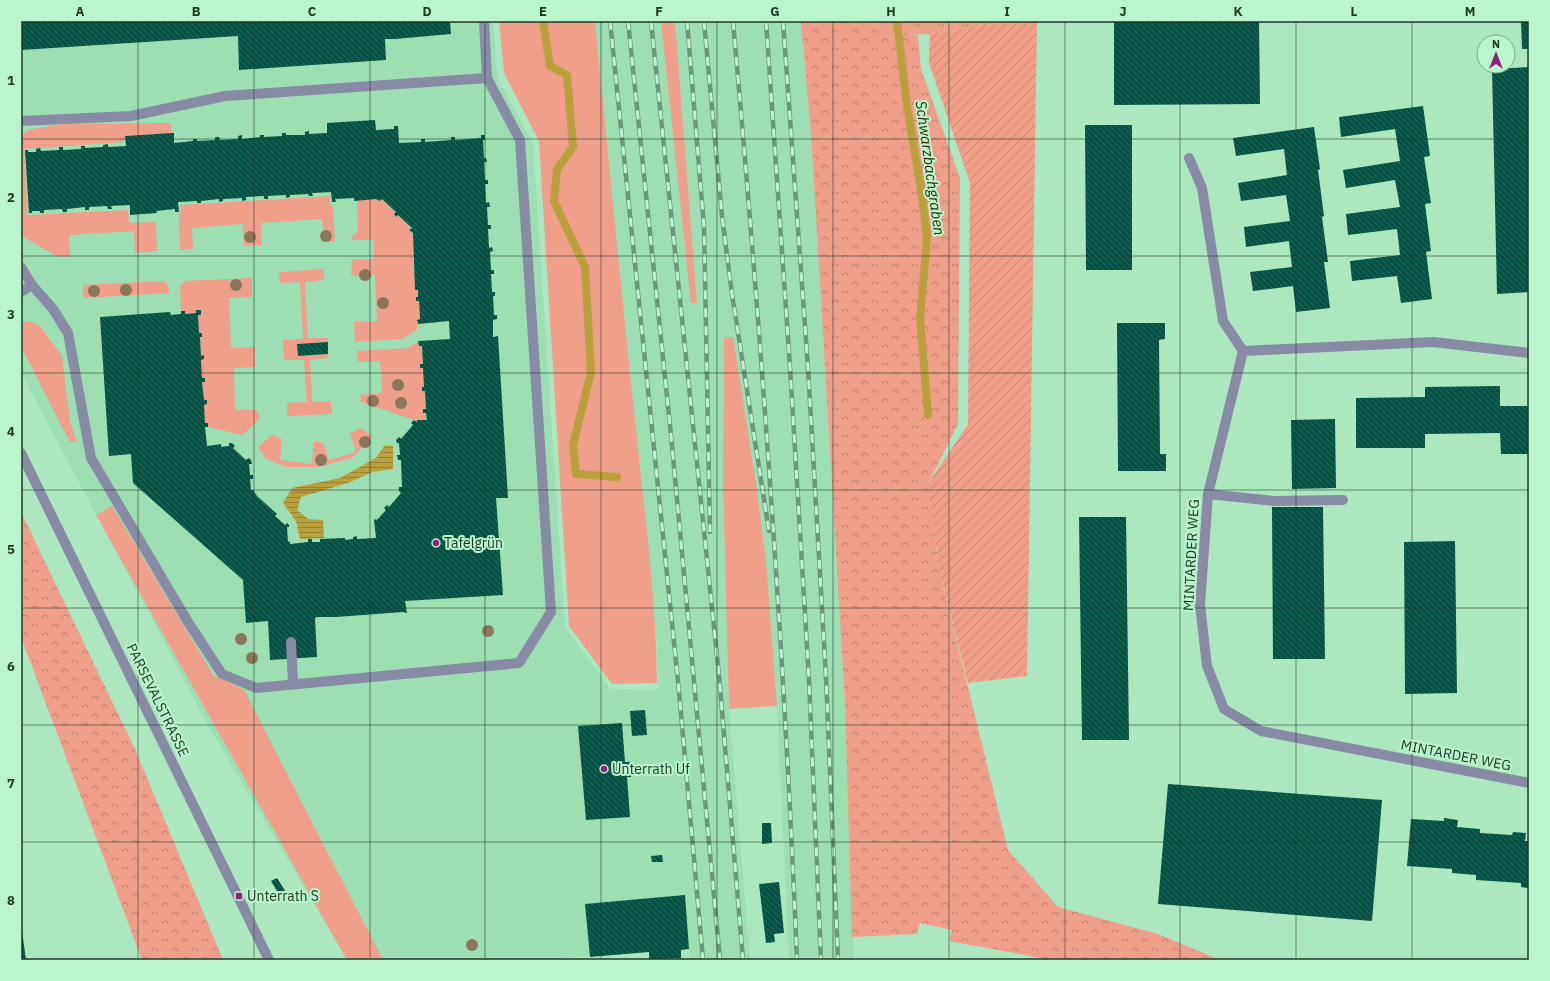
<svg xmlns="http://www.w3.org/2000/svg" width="1550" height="981" viewBox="0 0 1550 981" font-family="'IBM Plex Sans',sans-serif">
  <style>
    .built { fill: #9ddeb2 }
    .grass { fill: #f09f8a }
    .forest { fill: url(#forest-crowns) }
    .park { fill: url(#park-tufts) }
    .garden { fill: url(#garden-furrows) }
    .water { fill: url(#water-rules) }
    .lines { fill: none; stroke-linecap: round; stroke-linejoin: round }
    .stream { stroke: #baa03a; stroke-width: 8 }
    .building { fill: url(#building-back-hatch) }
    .minor { stroke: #878ca4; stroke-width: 10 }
    .rail-casing { stroke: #6c977a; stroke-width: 4.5 }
    .rail { stroke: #baf5cd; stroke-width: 3; stroke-dasharray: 9; stroke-linecap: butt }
    .tree { fill: #8a7658 }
    .grid { fill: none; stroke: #203828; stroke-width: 1; stroke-opacity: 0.55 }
    .poi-dot { fill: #912181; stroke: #baf5cd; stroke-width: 1.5 }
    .labels { text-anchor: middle; stroke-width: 4; stroke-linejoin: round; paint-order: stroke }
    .poi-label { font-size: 14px; fill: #203828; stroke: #baf5cd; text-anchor: start }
    .street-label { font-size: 14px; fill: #203828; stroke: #baf5cd }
    .water-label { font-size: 15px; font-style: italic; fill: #332800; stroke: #baf5cd }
    .neatline { fill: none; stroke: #203828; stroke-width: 1.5 }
    .grid-label { font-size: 13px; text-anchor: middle; font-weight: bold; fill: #203828 }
  </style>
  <defs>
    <pattern id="forest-crowns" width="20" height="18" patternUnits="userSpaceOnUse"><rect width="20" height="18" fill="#f09f8a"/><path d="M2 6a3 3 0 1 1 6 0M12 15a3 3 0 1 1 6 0" fill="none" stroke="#c28371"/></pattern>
    <pattern id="park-tufts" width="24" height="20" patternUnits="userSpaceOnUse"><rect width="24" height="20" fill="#f09f8a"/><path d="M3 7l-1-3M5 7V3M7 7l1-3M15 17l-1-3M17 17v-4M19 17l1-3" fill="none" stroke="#c28371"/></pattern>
    <pattern id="garden-furrows" width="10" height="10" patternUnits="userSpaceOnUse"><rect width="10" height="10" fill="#f09f8a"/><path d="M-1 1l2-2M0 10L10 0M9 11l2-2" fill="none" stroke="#c28371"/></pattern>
    <pattern id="water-rules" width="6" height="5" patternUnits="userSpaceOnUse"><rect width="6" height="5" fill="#baa03a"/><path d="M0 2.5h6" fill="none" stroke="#978331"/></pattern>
    <pattern id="building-back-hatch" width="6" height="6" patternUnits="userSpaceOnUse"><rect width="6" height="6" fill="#025343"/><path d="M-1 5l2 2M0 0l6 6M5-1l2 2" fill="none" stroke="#27695c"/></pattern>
  </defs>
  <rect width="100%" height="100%" fill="#ade7c0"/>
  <polygon class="built" points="21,21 493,21 497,77 533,143 565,626 610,689 658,690 657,648 645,514 609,173 595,21 661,21 692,303 697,302 675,21 801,21 811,133 845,704 854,960 789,960 777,706 766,560 756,483 733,337 724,337 723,484 729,709 750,960 689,960 689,949 540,960 347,960 209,727 21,373"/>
  <g class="grass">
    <path d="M499 21H595C608 154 621 287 635 420 644 507 656 596 657 683L612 684 569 626 539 141 504 73Z"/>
    <polygon points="661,21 675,21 697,303 691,303"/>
    <polygon points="171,123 172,133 126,136 123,142 24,149 28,215 128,210 129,223 156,222 157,251 135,253 134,231 69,235 70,257 57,256 25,238 21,234 21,136 28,130 61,124"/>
    <polygon points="330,196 330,205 333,205 335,242 324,241 322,219 261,223 262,245 244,246 243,224 192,228 193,249 180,250 179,214 181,213 180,205"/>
    <polygon points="377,199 380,201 383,200 396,212 394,215 397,217 399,215 411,227 409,230 413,233 415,279 419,297 416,297 416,301 419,301 420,319 417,319 417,330 402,339 355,342 354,322 377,321 375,275 351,276 352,260 374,259 374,240 352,240 353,234 358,233 357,200"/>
    <polygon points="324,269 324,280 305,282 308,338 328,338 328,342 297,344 298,356 328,354 329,358 310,360 312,402 331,401 332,414 287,416 287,403 307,402 304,360 284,360 283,340 303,339 300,282 280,283 279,272"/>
    <polygon points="252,278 252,297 229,298 231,348 255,347 255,367 234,368 235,410 256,410 260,418 243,435 208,427 208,423 205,423 204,405 207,404 204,400 202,382 205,382 205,378 202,378 201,360 204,359 204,355 201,356 200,337 202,337 202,333 199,333 198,315 201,314 196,313 185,314 185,311 181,311 180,286 185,281"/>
    <polygon points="164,281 169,287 169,293 83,298 83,285"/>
    <polygon points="29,321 40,326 62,356 70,422 77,441 70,442 21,346 21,324"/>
    <polygon points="724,337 733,337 756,483 766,560 777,706 729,709 723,484"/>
    <polygon points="419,341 422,345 423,364 420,365 421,368 423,368 424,387 422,387 422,391 425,390 426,408 423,409 424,413 426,412 426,421 417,421 361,402 360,395 382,393 380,361 358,362 356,351 408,348"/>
    <polygon points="361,428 373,437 352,458 318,467 287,467 266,459 258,447 272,435 282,439 280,460 312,464 314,442 323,442 329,460 356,452 350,433"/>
    <polygon points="112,506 213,675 244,690 383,960 347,960 96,515"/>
  </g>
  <g class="forest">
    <polygon points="801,21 897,21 904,35 918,35 921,69 960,178 958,424 928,484 939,569 1008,850 1058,907 1158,934 1220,960 1051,960 949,941 952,930 920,923 917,934 852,937 845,704 811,133"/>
    <polygon points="21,512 135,749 223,960 142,960 21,637"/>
  </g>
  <polygon class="park" points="897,21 1008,21 930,34 904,35"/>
  <polygon class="garden" points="1008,21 1037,21 1027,676 968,683 939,569 928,484 968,424 970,183 929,63 930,34"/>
  <polygon class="water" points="385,445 393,446 393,469 372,472 348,483 301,497 297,510 308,519 323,520 324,538 300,539 296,521 283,503 292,488 340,478 376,458"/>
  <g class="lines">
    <g class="stream">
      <polyline points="543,21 550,66 567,75 573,147 557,169 554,201 585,267 591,372 573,445 576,474 617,477"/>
      <polyline points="897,21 907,107 920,183 927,237 920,319 928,414"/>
    </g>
  </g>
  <g class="building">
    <polygon points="21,21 450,21 451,34 395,39 385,39 386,60 239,70 238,36 21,50"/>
    <polygon points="1114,21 1259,21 1260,104 1114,105"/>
    <polygon points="1521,21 1529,21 1529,49 1522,49"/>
    <polygon points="1529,67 1529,292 1497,294 1492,69"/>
    <polygon points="1423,106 1430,156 1424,157 1431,203 1425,204 1431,251 1426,252 1432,299 1401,303 1397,276 1352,281 1350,261 1400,255 1397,229 1348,235 1346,214 1400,207 1395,180 1346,188 1343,170 1400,161 1395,129 1341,137 1339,117"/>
    <polygon points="375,120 376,130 394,129 394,126 398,126 399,143 421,142 421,139 425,139 425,142 451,140 451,137 455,137 455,140 481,138 481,135 485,135 485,140 483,140 484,158 486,158 487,162 484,162 485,180 488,180 488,184 485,184 486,203 489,202 490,207 487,207 488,225 491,225 491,229 488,229 489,248 492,247 493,251 490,252 491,270 494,270 494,274 491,274 492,292 495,292 495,296 493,296 494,315 497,315 497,319 493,320 493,337 498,336 508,498 496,498 503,595 405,601 407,613 403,612 336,617 317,617 315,618 317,657 270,660 268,621 246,623 243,580 133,483 131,454 109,456 100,317 170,312 171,315 181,314 181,311 185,311 185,314 196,313 196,310 201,310 201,315 198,315 199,333 202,333 202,337 200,337 201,356 204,355 204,359 201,360 202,378 205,378 205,382 202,382 204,400 207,400 207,404 204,405 205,423 208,423 208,427 205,427 207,446 221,444 221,447 229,446 229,443 232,443 235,446 233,448 246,460 249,458 251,460 252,464 249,464 250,475 253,475 253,479 250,479 251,490 253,490 257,496 277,514 275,516 285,525 287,523 289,525 289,527 287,527 288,542 290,541 290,544 308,542 308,539 312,539 312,542 320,542 320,539 345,538 345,540 353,539 353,537 357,536 357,539 376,538 374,520 375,519 377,520 386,510 384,508 387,505 389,507 401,493 399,491 399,487 402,487 401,460 398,460 397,455 400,455 399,443 397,443 396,440 399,437 401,439 413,425 411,423 414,420 417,422 417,420 427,420 426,413 423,413 423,409 426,409 425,391 422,391 422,387 424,387 423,368 420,368 420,364 423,364 422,346 419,346 418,341 450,339 449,321 418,324 417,320 420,319 419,301 416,301 416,297 418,297 418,290 415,290 413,233 409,230 412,228 398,215 396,217 394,214 396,212 382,199 380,201 376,199 354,201 354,198 335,199 336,202 332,202 331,192 312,193 313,196 309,196 308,194 290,195 290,197 286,198 286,195 268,196 268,199 264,199 264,196 246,197 246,200 242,201 242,198 223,199 223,201 219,202 219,199 201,201 201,203 197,203 197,201 178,202 179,212 175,212 175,209 156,211 157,213 130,215 130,205 111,206 112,209 108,209 107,206 89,207 89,210 85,210 85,207 67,209 67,212 63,212 62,209 44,210 44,213 40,213 40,211 32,211 32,213 29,213 25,150 28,150 28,152 36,152 36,149 40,148 41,151 59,150 59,147 63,147 63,150 81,149 81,146 85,146 85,148 103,147 103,145 108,144 108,147 126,146 125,136 172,133 174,133 174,143 193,141 193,139 197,139 197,141 215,140 215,137 219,137 220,140 238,139 238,136 242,135 242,139 260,137 260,135 264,135 264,137 282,136 282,133 286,133 286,135 305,135 305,132 309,131 309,134 327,133 327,123"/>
    <polygon points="1085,125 1132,125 1132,270 1086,270"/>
    <polygon points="1314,127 1320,169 1318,170 1324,216 1322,217 1328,262 1324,262 1330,308 1296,312 1293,286 1253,291 1250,272 1292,267 1289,241 1246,247 1244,227 1290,221 1286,195 1241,201 1238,183 1287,175 1284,149 1236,156 1233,138"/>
    <polygon points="1117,323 1165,323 1165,339 1159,340 1160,454 1166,454 1166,471 1118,471"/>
    <polygon points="328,342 328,354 298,356 297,344"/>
    <polygon points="1500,386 1500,406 1529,406 1529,454 1501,454 1500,433 1425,434 1425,448 1356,448 1356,398 1425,397 1425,387"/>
    <polygon points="1335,419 1336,488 1292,489 1291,420"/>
    <polygon points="1272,507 1323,507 1325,659 1273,659"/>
    <polygon points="1079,517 1126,517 1129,740 1082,740"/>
    <polygon points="1455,541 1457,693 1405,694 1404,542"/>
    <polygon points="645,710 647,735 632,736 630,711"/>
    <polygon points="622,723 625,762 630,762 631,777 627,777 630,817 586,820 578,726"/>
    <polygon points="1168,784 1382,800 1372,921 1158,904"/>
    <polygon points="1444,818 1458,820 1457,827 1480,829 1480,833 1512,835 1513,832 1526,833 1525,841 1529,841 1529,888 1521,887 1521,883 1476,880 1476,875 1452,873 1452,869 1407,866 1411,819 1444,821"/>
    <polygon points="762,823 771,823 772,843 762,844"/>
    <polygon points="662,855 663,862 652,862 651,856"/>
    <polygon points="277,878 286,892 280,896 271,881"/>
    <polygon points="779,882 784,933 774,934 775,942 766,943 759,884"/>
    <polygon points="685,895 689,949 681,950 681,958 649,960 649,952 590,957 585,904"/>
    <polygon points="21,931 22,931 26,960 21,960"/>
  </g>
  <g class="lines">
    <g class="minor">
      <polyline points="484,21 487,78"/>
      <polyline points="21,121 131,116 225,96 487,78 520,140 551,612 519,663 256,688 222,674 188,622 91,458 68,333 53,309 32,285 21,267"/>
      <polyline points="1189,158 1202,188 1223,321 1243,351 1208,494 1200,605 1207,666 1224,709 1261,731 1529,783"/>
      <polyline points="21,292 32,285"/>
      <polyline points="1243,351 1433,342 1529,353"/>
      <polyline points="21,453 269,960"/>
      <polyline points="1208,494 1274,501 1343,500"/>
      <polyline points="291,642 293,684"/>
    </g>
    <defs>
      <g id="rail">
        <polyline points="610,21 679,691 703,960"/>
        <polyline points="628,21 671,435 720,960"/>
        <polyline points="651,21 719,675 743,960"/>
        <polyline points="687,21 704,227 710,532"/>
        <polyline points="704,21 722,216 732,294 769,531"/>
        <path d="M733 21C761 334 784 646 797 960"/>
        <polyline points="766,21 790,367 809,680 821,960"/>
        <polyline points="783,21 808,368 826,677 838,960"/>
      </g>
    </defs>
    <use href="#rail" class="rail-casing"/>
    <use href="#rail" class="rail"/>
  </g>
  <g class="tree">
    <circle cx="326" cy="236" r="6"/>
    <circle cx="250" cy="237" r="6"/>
    <circle cx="365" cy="275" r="6"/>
    <circle cx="236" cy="285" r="6"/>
    <circle cx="126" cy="290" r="6"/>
    <circle cx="94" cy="291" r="6"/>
    <circle cx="383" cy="303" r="6"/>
    <circle cx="398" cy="385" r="6"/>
    <circle cx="373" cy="401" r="6"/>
    <circle cx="401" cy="403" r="6"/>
    <circle cx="365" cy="442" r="6"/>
    <circle cx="321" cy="460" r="6"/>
    <circle cx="488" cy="631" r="6"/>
    <circle cx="241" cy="639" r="6"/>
    <circle cx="252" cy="658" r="6"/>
    <circle cx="472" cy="945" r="6"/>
  </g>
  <path class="grid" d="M138 21V960M254 21V960M370 21V960M485 21V960M601 21V960M717 21V960M833 21V960M949 21V960M1065 21V960M1180 21V960M1296 21V960M1412 21V960M21 139H1529M21 256H1529M21 373H1529M21 490H1529M21 608H1529M21 725H1529M21 842H1529"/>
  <g class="poi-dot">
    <circle cx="436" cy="543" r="4"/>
    <circle cx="604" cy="769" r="4"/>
    <rect x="235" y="892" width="8" height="8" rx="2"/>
  </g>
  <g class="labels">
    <g class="poi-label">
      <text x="444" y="548">Tafelgrün</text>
      <text x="612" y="774">Unterrath Uf</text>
      <text x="247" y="901">Unterrath S</text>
    </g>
    <g class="street-label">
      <text transform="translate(1191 555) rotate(-87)" y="5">MINTARDER WEG</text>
      <text transform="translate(158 700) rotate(64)" y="5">PARSEVALSTRASSE</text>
      <text transform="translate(1456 755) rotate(11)" y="5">MINTARDER WEG</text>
    </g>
    <g class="water-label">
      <text transform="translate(930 168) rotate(82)" y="5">Schwarzbachgraben</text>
    </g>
  </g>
  <rect width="1550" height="981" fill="none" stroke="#baf5cd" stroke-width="44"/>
  <g transform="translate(1496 54)"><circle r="19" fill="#baf5cd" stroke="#7ca98b"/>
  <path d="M0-3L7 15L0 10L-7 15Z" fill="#912181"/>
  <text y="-6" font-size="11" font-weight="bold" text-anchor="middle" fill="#203828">N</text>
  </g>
  <rect x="22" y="22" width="1506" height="937" class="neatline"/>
  <g class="grid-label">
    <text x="80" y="16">A</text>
    <text x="196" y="16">B</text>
    <text x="312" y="16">C</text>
    <text x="427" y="16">D</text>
    <text x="543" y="16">E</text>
    <text x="659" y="16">F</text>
    <text x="775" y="16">G</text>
    <text x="891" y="16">H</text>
    <text x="1007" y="16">I</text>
    <text x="1123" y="16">J</text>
    <text x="1238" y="16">K</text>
    <text x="1354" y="16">L</text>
    <text x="1470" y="16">M</text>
    <text x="11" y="85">1</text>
    <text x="11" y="202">2</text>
    <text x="11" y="319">3</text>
    <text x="11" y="436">4</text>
    <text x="11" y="554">5</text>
    <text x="11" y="671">6</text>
    <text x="11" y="788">7</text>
    <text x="11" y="905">8</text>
  </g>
</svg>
